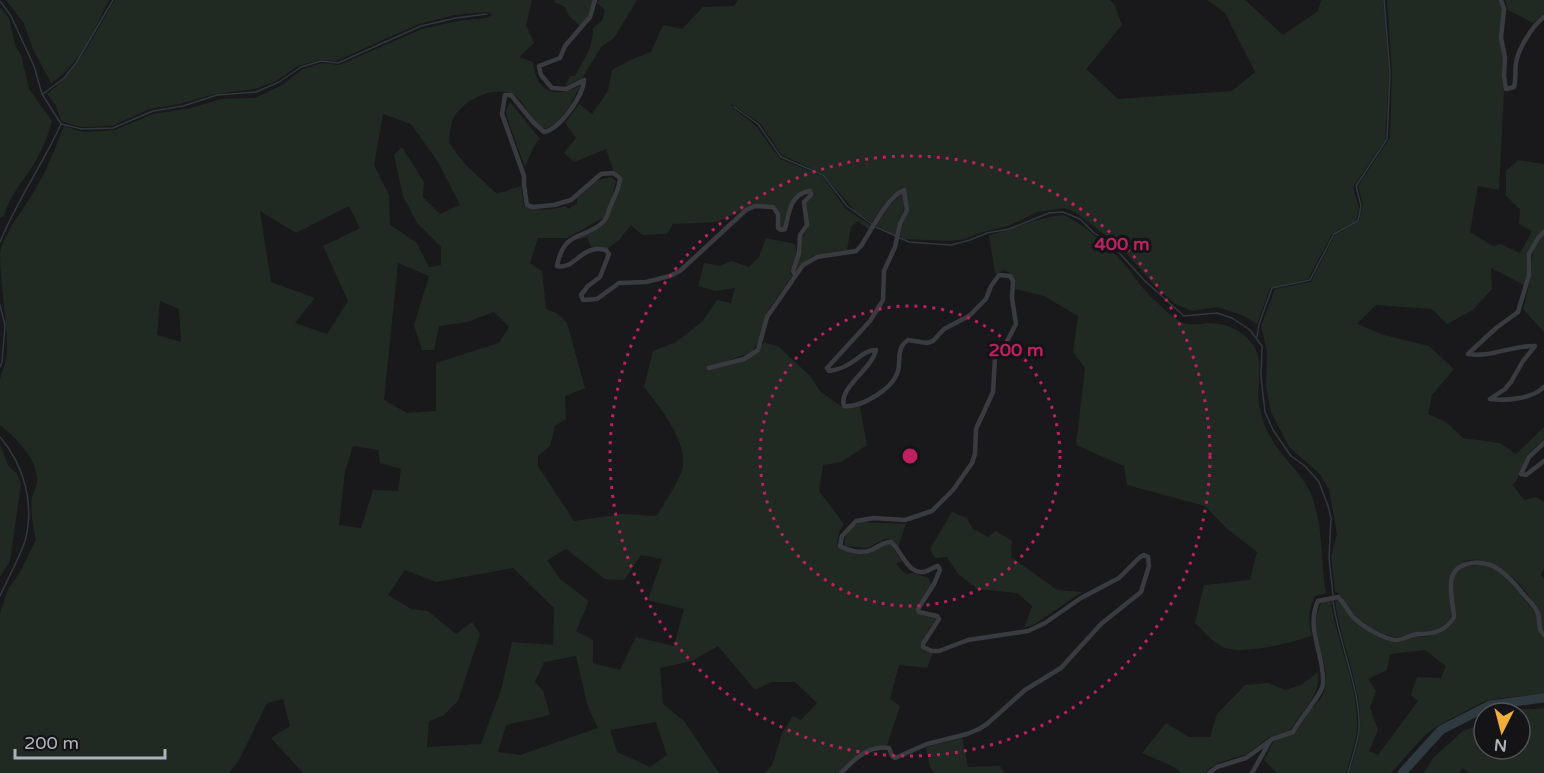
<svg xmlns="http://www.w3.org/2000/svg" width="1544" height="773" viewBox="0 0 1544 773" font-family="'Varela Round',sans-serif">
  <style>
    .green { fill: #212a22; fill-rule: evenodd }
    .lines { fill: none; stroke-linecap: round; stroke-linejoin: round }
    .stream { stroke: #2f3940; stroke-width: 1.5 }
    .river { stroke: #2f3940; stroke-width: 9 }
    .minor { stroke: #3a3b40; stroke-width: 4.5 }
    .ring { fill: none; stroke: #c12060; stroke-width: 3; stroke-dasharray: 3 6 }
    .centre { fill: #c12060; stroke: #141416; stroke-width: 3 }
    .ring-label { font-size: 18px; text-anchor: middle; font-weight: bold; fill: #c12060; stroke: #141416; stroke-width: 6; stroke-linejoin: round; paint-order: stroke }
  </style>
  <rect width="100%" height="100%" fill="#19191b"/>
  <g class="green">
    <path d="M6 0H109C94 29 80 65 51 83L33 49 24 24Z"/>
    <path d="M115 0H532L526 25 534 43 519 57 533 62C537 93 555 99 581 85 572 100 562 126 543 129 530 120 524 100 513 94 493 85 461 101 453 119 450 126 450 136 449 143L466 165 497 194 521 186 524 206C538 211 552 210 565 206L568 209 577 203V198L596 181 611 177 616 181 607 214 603 218 567 238H538L530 263 542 271 546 309 558 314 567 323 585 388 565 396 566 419 555 426 550 446 538 456V466L574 521 622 514 657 516C664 503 678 483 682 470 690 444 659 406 644 387L653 351 676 342 703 321 717 300 731 303 735 288 715 291 698 286 704 263 720 266 731 261 749 267 759 257 766 238 795 244 797 254 790 271 792 276 769 309 757 344 752 352 707 368 709 371C732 362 751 365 764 342L779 347 810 376 820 391 843 408 860 407 867 445 841 462 823 465 819 491 844 524 839 532 837 544C853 561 871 547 890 544L902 561 896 564 906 574 913 573 929 578 931 585 918 613 936 618 921 644V648L933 653 927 668 899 665 890 699 900 706 887 745C867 746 850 758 838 773H764L772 766 782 733 793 716 801 720 817 703 795 682H771L755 690 718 646 692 661 660 668 663 704 684 721 719 773H303L271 738 290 726 283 699 267 703 239 760 229 773H0V613L8 589 20 572 36 540C33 526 30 513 32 498 33 492 38 485 37 479 36 457 16 438 0 425 0 411 0 393 0 379 3 369 7 360 7 348 7 318 0 282 0 253 4 233 23 210 33 193 46 172 55 149 64 126L83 132 115 130 153 114 191 108 221 99 255 98 282 85 303 69 322 63 339 65 422 29 457 21 486 18 492 15 487 12 454 15 419 24 336 61 319 60 298 66 276 81 255 89 215 94 180 104 150 109 112 126 81 127 61 121 56 106 47 94C81 67 93 36 115 0ZM383 114 411 124 438 162 460 205 440 214 423 197 424 182 402 147 394 155 403 196 417 223 441 247V265L429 267 416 242 390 225 389 195 374 165ZM349 206 360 228 323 246 348 301 327 334 295 323 315 298 271 282 260 211 296 233ZM398 263 429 276 414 325 422 350H434L439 326 467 322 494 312 509 327 499 343 436 363V411L407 413 384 400ZM160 301 179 309 181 342 157 335ZM353 446 378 450 380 463 401 469 398 491 373 490 361 528 339 525 345 471ZM566 549 605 579 624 580 641 555 662 559 648 600 684 609 674 646 636 637 620 670 593 663V640L576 631 589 601 560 579 547 560ZM513 568 554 608 553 645 512 642 501 690 481 744 427 747 429 721 443 716 458 701 480 634 472 622 456 634 428 611 411 609 388 595 405 570 436 582ZM576 656 587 704 598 728 520 755 498 752 506 725 550 715 543 691 535 682 544 662ZM656 722 667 755 650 767 617 752 610 730Z"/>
    <polygon points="555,0 593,0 587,17 580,26 569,16 565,7 554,2"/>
    <path d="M599 0H637L614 38 602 46 582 78 565 86 570 76H575C583 61 594 46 593 28L602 21 605 10 597 3Z"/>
    <path d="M738 0H1110L1114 4 1122 25 1086 69 1118 99 1232 91 1255 72 1225 13 1207 0H1245L1283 35 1318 11 1321 0H1383L1389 75 1385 140 1353 187 1359 208 1356 221 1332 234 1308 279 1270 288 1257 324 1242 315 1217 307 1192 311 1175 304 1157 288 1120 246 1075 212 1064 208 1038 212 1008 226 983 232 965 239 949 241 904 239 900 235C904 218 914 203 903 187L886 203 872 222 856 212 823 174 782 155 760 123 730 103 733 108 756 126 780 159 822 176 846 209 872 226 870 230 858 221 851 227 847 250 812 256 796 271 794 269 801 251 802 238 808 228 806 202 813 195 801 192 791 202 784 227 781 229 778 225 779 213 769 205 744 209 718 222 673 224 667 234 642 235 631 225 619 240 607 249 591 247 587 237 576 240V237L603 225 618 189 622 185 620 177 613 170 606 149 574 162 564 153 576 138 565 123 579 104 592 114 608 91 612 70 630 60 651 52 663 25 682 29 703 7 734 6Z"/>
    <path d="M1387 0H1500L1504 9 1499 38 1503 58 1502 77 1504 92 1499 190 1478 186 1470 232 1493 246 1501 244 1520 253 1532 231 1519 224 1520 209 1506 196V171L1518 160 1544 164V231C1522 252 1529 259 1526 286L1491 268 1492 289 1473 310 1447 324 1432 309 1376 305 1357 324 1384 335 1429 346 1454 369 1432 395 1428 414 1446 422 1463 438 1500 443 1516 454 1544 427V439L1527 455 1516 482 1512 484 1524 500 1536 497 1544 502V568L1541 575 1544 579V633L1541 630C1539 621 1537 611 1533 603 1523 582 1485 547 1460 564 1440 579 1456 598 1451 615 1448 627 1432 633 1421 632 1413 632 1407 637 1399 637 1388 639 1359 622 1352 613 1346 605 1343 597 1335 591L1331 556 1337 534 1329 489 1320 474 1289 447 1271 412 1266 387 1267 351 1261 326 1275 289 1311 282 1335 235 1359 222 1363 205 1358 186 1390 138 1392 71Z"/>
    <polygon points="1505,0 1544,0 1544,14 1533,23 1508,10"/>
    <path d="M0 7 9 18 15 45 21 55 29 89 52 121C47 139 40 155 30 170 19 186 10 196 4 216L0 218Z"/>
    <polygon points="510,102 540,139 535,144 525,167 507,118 506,110"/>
    <path d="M903 192C908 211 897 218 896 236L876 225 889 206Z"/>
    <path d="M1064 215C1086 225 1111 249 1127 267 1135 277 1141 287 1150 296 1156 301 1175 320 1181 322 1190 326 1199 324 1208 323 1223 323 1238 328 1249 340 1268 359 1254 386 1260 410 1263 425 1272 442 1282 454 1293 468 1304 478 1311 494 1324 526 1320 561 1326 593L1315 596C1308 609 1308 621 1312 636 1291 642 1239 658 1219 645 1211 640 1203 630 1195 623L1204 585 1250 580 1257 552 1226 528 1205 506 1127 485 1124 466 1076 445 1085 368 1073 352 1078 316 1044 296 1015 289C1015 279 1014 274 1004 270L995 274 989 235C1014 230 1040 216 1064 215Z"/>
    <path d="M1544 234V332L1523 309C1526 298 1529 286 1531 275 1533 258 1530 247 1544 234Z"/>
    <polygon points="0,444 8,465 17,474 21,484 10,561 0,577"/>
    <polygon points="952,512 967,518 973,529 988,537 996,531 1012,541 1011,557 1057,590 1082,592 1035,624 1024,628 1032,606 1017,593 977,589 958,574 947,557 935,558 930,549"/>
    <polygon points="860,522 906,524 898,547 887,538 867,548 845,546 845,537 852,526"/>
    <path d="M1483 564 1492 567 1506 577 1537 615 1538 629 1544 637V694L1501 698 1485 701 1437 726 1424 736 1391 773H1349C1354 758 1359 743 1360 727 1363 689 1339 639 1335 599L1339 600 1349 615 1393 641H1403L1415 636 1426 637 1447 629 1452 624 1455 617 1452 598 1453 578 1458 572 1464 567ZM1425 650 1446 666 1441 678 1417 677 1411 695 1418 701 1378 755 1369 751 1378 730 1370 707 1376 691 1368 679 1387 670 1390 654Z"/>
    <path d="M1331 599C1335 642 1359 684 1357 728 1356 743 1350 758 1346 773H1277L1264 760 1274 740C1300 733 1290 735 1305 716 1311 709 1319 703 1323 694 1336 664 1303 632 1322 602Z"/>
    <path d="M1318 672C1321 697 1302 709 1291 730L1269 737 1247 754 1218 763 1207 770 1205 773H1181L1176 768 1142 753 1166 723 1189 737H1210L1217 714 1245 685 1268 683 1285 690 1301 685Z"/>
    <path d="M1544 708V773H1470L1462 768 1459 773H1424L1433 758 1463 731 1484 724V749H1520V713H1504C1514 708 1531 710 1544 708Z"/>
    <polygon points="962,738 968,767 1000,766 1004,773 935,773 930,767 926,747"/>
  </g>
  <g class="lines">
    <g class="stream">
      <path d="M0 1 11 16 34 66 42 94 61 124C43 164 17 200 0 242"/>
      <polyline points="43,94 64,78 76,63 113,0"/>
      <polyline points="734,107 758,124 781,157 823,175 847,206 872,224"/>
      <polyline points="61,124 82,129 113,128 153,111 183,106 217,95 256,92 279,82 301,67 321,61 338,63 421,26 456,18 487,14"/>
      <polyline points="876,227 909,242 951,245 970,240 987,233 1009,229 1049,213 1063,212 1080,219 1093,232 1114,247 1144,280 1184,316 1217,313 1232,318 1250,330 1262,346 1261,377 1265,412 1273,430 1291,456 1305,466 1319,482 1328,506 1331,518 1329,558 1333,595"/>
      <polyline points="0,305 5,325 2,362 0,367"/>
      <polyline points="1257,337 1259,324 1272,288 1310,280 1334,234 1358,221 1361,206 1356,186 1387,139 1390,73 1384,0"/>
      <path d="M0 437C24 465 35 504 25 541 19 559 8 578 0 596"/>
      <path d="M1333 600C1337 639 1361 689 1359 728 1358 743 1352 758 1348 773"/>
    </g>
    <polyline class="river" points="1402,773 1441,730 1490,705 1544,698"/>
    <g class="minor">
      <path d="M595 0 590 17 565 46 560 58 539 66 541 75 552 88 566 89 584 80C583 96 560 129 544 132L533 122 511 95H505L502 114 524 176V185L527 205 533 207 554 205 571 200 601 174 613 173 620 178C620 188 614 196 611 205 608 211 608 217 603 222 585 240 564 229 557 266 574 271 582 243 606 250L609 254 600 277 588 286 581 295 583 300 597 299 619 283 646 282 670 276 680 271 746 210 755 206 773 207 778 214V228L781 230 785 229C789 213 790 194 810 191L811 195 804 202 807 225 800 235 799 253 793 271 795 275"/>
      <path d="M1501 0 1504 9 1501 38 1505 57 1504 76 1506 89 1514 87C1516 79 1515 72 1516 63 1518 49 1533 25 1544 17"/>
      <path d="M1544 232 1538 238 1529 254V275L1518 312 1496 328 1468 354C1491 358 1512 345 1535 346L1523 361 1511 382 1505 389 1490 399C1506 401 1532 399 1544 387"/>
      <path d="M709 368 744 359 758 350 767 317 803 265 817 257 856 251 861 246C871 231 887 197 904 190L907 210 900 224 895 247 884 271 883 300 870 321 827 368 829 371C836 370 843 368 849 364 859 359 864 350 876 350 872 369 838 388 844 406 861 408 893 389 898 371 901 359 896 348 908 340L927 343 933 341 944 329 969 316 986 299 991 286 999 275 1010 276 1013 281 1012 298 1016 324 1004 347 995 358 993 392 976 429 975 454 972 463 953 490 932 511 905 520 874 518 856 521 842 536 840 546C849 551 862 554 871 550 879 547 882 542 891 542 901 550 907 574 924 572 929 571 933 567 938 566L940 570 934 584 918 609 919 612 937 616 939 619 923 644V647L932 651H939L968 640 1028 631 1045 623 1081 598 1119 578 1140 557 1144 555 1148 557 1149 566 1141 592 1101 624 1061 668 1025 690 987 724 979 729 967 734 927 744 895 758 892 756 889 748C869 745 854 759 841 773"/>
      <polyline points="1544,443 1529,457 1521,474 1526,475 1544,461"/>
      <path d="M1209 773 1217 767 1246 758 1272 739 1293 732C1299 719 1322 695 1323 684 1325 655 1305 629 1318 601L1338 597C1345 603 1348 613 1355 619 1364 627 1384 639 1396 640 1404 640 1411 634 1419 634 1434 634 1446 631 1454 617 1453 599 1442 570 1467 564 1492 557 1510 577 1524 595 1529 601 1536 607 1538 614 1541 623 1537 628 1544 635"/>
      <polyline points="1252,773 1270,741"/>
    </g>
  </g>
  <g class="ring">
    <circle cx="910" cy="456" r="150"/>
    <circle cx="910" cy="456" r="300"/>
  </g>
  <circle cx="910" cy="456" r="9" class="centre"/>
  <g class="ring-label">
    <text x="1122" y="250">400 m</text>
    <text x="1016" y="356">200 m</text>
  </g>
  <g transform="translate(1502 731) rotate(186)"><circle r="28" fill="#141416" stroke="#515358" stroke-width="1.5"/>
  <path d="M0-4.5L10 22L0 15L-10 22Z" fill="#f2ae3a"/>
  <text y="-9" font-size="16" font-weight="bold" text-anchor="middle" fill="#acb1bb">N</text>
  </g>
  <path d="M15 749v9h150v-9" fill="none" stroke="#acb1bb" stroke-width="3"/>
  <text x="24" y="749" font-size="18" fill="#acb1bb" stroke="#141416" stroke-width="4.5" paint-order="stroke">200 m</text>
</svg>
